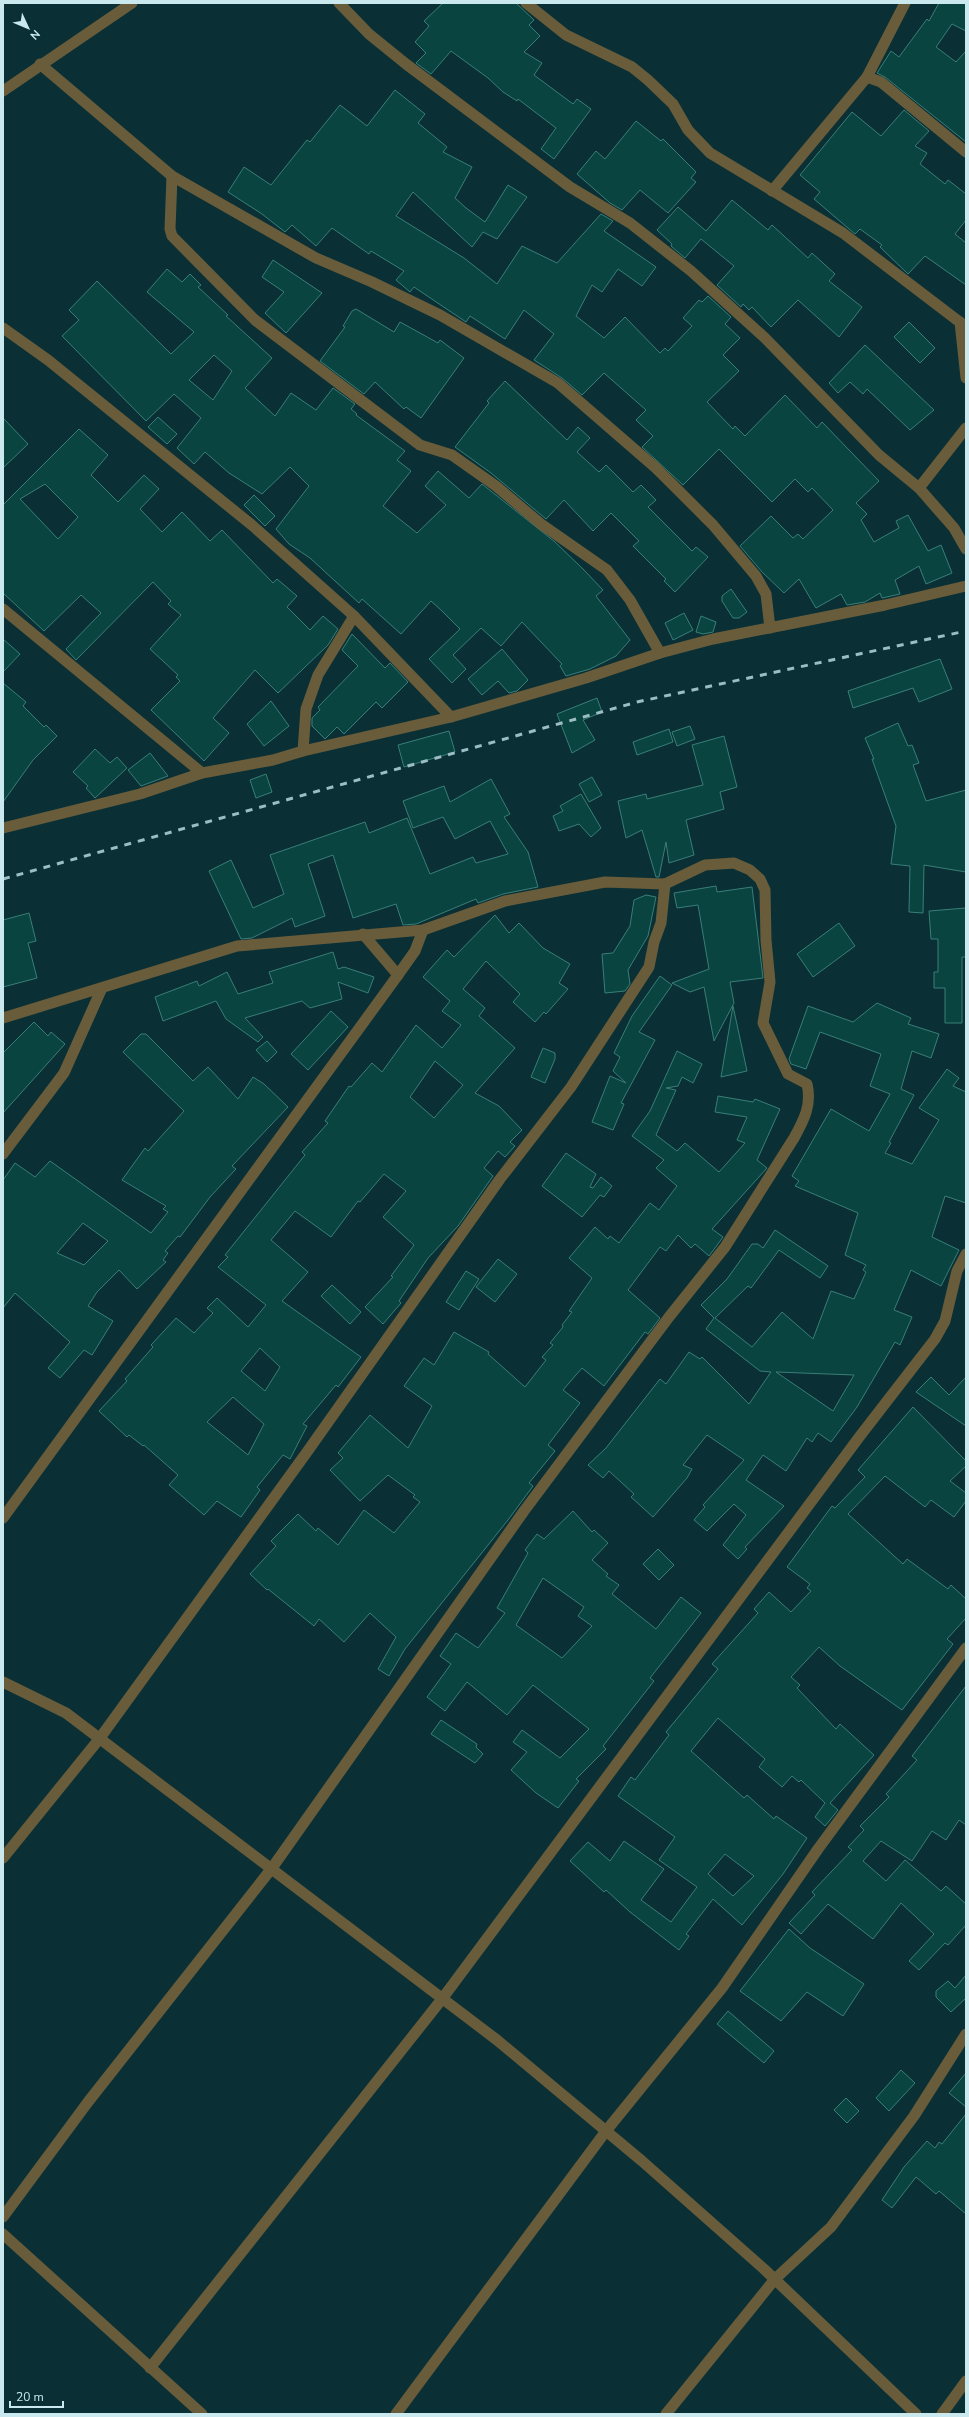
<svg xmlns="http://www.w3.org/2000/svg" width="969" height="2417" viewBox="0 0 969 2417" font-family="'Nunito Sans',sans-serif">
  <style>
    .building { fill: #0a4440; stroke: #397e78; fill-rule: evenodd }
    .lines { fill: none; stroke-linecap: round; stroke-linejoin: round }
    .minor { stroke: #695c3b; stroke-width: 11 }
    .tertiary { stroke: #695c3b; stroke-width: 11 }
    .rail { stroke: #9cbdc3; stroke-width: 3; stroke-dasharray: 7 7; stroke-linecap: butt }
  </style>
  <rect width="100%" height="100%" fill="#0a3035"/>
  <g class="building">
    <polygon points="443,3 516,3 534,20 529,25 540,36 524,52 542,63 534,75 573,104 577,99 591,109 554,159 541,149 556,128 518,99 517,101 503,92 488,78 451,51 431,74 416,63 426,53 415,42 429,26 424,21"/>
    <polygon points="939,3 966,3 966,31 952,24 936,47 956,62 966,51 966,142 885,77 877,73 891,51 899,57 927,19 929,21"/>
    <polygon points="395,90 425,114 418,123 447,147 443,152 472,167 455,198 466,208 485,222 508,185 527,197 497,239 483,232 472,247 413,192 396,216 464,258 497,284 522,246 557,263 601,214 613,221 604,231 656,267 642,286 618,269 602,292 592,285 576,316 604,338 625,317 660,353 665,348 668,351 692,326 683,318 699,300 702,302 708,296 731,317 725,324 740,338 723,355 739,371 707,402 733,429 735,426 745,436 785,395 817,428 822,422 879,481 856,503 867,514 861,520 874,542 899,528 896,521 908,515 928,551 941,545 952,573 926,584 919,566 895,580 900,594 882,598 880,593 865,602 847,605 841,594 816,608 799,579 784,593 762,572 740,546 771,516 793,538 798,534 803,539 833,510 812,488 808,492 795,479 772,502 719,449 683,485 642,447 653,436 636,420 646,410 604,373 582,395 562,378 534,360 554,334 524,310 505,339 470,316 466,322 414,287 410,292 396,280 404,271 371,251 369,254 332,228 316,246 292,225 285,232 262,214 228,192 244,167 271,185 307,140 310,142 340,105 367,126"/>
    <polygon points="904,110 929,131 915,146 927,153 920,164 945,184 948,180 966,194 966,220 955,234 966,243 966,285 925,256 908,274 880,247 882,245 860,229 855,234 814,199 820,192 800,175 852,112 881,136"/>
    <polygon points="636,121 661,141 663,139 696,172 691,178 696,182 668,213 640,190 622,210 610,203 577,174 596,151 605,159"/>
    <polygon points="732,200 768,230 772,225 808,258 812,253 835,274 829,281 862,307 839,337 798,300 771,327 752,307 749,310 743,304 741,307 717,285 734,266 701,239 685,258 671,246 672,244 657,230 678,207 706,231"/>
    <polygon points="273,260 322,293 286,333 265,313 284,292 262,277"/>
    <path d="M167 269 182 282 190 274 201 285 198 287 228 315 226 316 272 358 245 388 275 416 291 393 316 410 333 388 355 404 351 409 357 414 356 415 405 451 397 460 411 471 383 506 417 533 446 505 425 486 438 471 469 498 482 484 555 542 583 569 603 590 596 596 630 640 616 656 590 669 566 676 560 666 562 664 522 622 501 646 481 628 453 655 466 669 452 683 429 659 460 629 442 611 431 601 401 634 362 599 359 603 310 558 289 544 276 529 309 486 290 467 262 494 229 473 205 452 194 464 177 448 201 418 174 394 146 421 62 336 79 320 69 310 97 281 171 354 194 332 147 292ZM214 355 232 371 213 400 189 380Z"/>
    <polygon points="356,309 394,332 400,322 438,343 440,340 464,358 421,418 406,407 404,409 375,382 364,394 320,361 345,327 343,326 352,311"/>
    <polygon points="909,322 935,348 920,363 894,337"/>
    <polygon points="865,345 934,410 910,430 867,389 863,394 850,382 838,393 829,383"/>
    <polygon points="505,381 567,440 578,427 590,438 577,452 599,472 606,465 633,492 641,485 656,500 648,507 692,551 696,547 708,557 675,592 664,581 666,579 633,546 639,541 611,513 593,531 564,500 546,519 491,473 455,447 489,403 487,401"/>
    <polygon points="158,417 177,434 167,444 148,427"/>
    <polygon points="3,418 28,444 3,468"/>
    <path d="M79 429 108 455 91 475 118 502 144 475 159 489 140 509 162 532 182 512 210 541 222 530 273 583 277 579 297 596 287 607 310 630 323 616 338 629 328 645 278 693 255 670 213 718 229 733 204 761 151 710 180 681 176 677 178 675 150 649 181 615 168 604 171 601 153 582 76 660 66 649 101 613 81 595 44 631 3 593V505ZM45 484 78 517 58 539 20 499Z"/>
    <polygon points="254,495 275,516 265,526 244,505"/>
    <polygon points="731,589 747,612 739,618 733,618 722,601 722,596"/>
    <polygon points="684,613 693,630 673,640 665,623"/>
    <polygon points="701,616 716,622 713,632 703,634 696,632"/>
    <polygon points="352,634 385,668 390,663 408,682 382,708 376,702 344,734 337,727 325,739 312,726 312,718 320,710 318,707 358,666 342,650"/>
    <polygon points="3,639 20,654 3,672"/>
    <polygon points="502,649 528,680 517,691 509,693 498,681 482,695 468,679"/>
    <polygon points="940,659 952,689 919,702 913,688 853,708 848,691"/>
    <polygon points="3,683 26,702 23,706 44,727 46,725 57,736 33,760 3,802"/>
    <polygon points="597,698 602,712 583,720 595,740 572,753 557,714"/>
    <polygon points="271,701 289,726 264,746 247,724"/>
    <polygon points="898,723 908,746 912,745 919,763 913,765 926,801 966,790 966,872 924,865 923,913 909,912 910,866 891,864 896,826 872,759 874,759 865,738"/>
    <polygon points="690,726 695,739 677,746 672,732"/>
    <polygon points="669,729 673,742 637,755 633,742"/>
    <polygon points="449,731 455,752 404,767 398,745"/>
    <polygon points="724,736 737,787 720,792 724,809 686,820 694,855 669,863 666,842 659,877 656,877 642,830 626,838 618,801 646,794 647,799 703,785 692,745"/>
    <polygon points="95,749 110,763 117,757 127,768 95,798 86,788 88,786 73,772"/>
    <polygon points="150,753 168,776 141,786 128,770"/>
    <polygon points="266,774 272,792 256,798 250,780"/>
    <polygon points="592,777 602,795 589,802 579,784"/>
    <polygon points="491,779 510,814 504,817 528,852 538,887 503,894 478,903 476,899 416,924 403,925 396,904 353,918 333,855 308,864 325,916 295,927 292,918 252,938 241,939 209,871 231,860 253,908 284,894 270,855 365,822 369,833 407,818 430,874 473,857 476,863 508,854 490,821 455,839 443,817 413,828 403,801 444,786 450,802"/>
    <polygon points="581,794 601,828 591,837 579,824 559,831 553,816 563,811 560,806"/>
    <polygon points="716,886 717,892 752,887 763,978 730,982 734,1003 714,1041 704,987 690,992 672,983 709,969 698,905 677,908 674,893"/>
    <polygon points="646,895 656,897 648,936 628,970 630,984 625,991 605,993 602,954 613,953 630,926 634,900"/>
    <polygon points="966,908 966,957 962,957 962,1023 945,1023 945,988 934,988 934,972 938,972 938,939 931,939 929,911"/>
    <polygon points="29,913 36,941 28,943 37,978 3,987 3,920"/>
    <path d="M495 915 509 933 519 923 543 948 570 964 559 983 568 989 546 1014 544 1012 535 1022 513 1002 520 994 486 961 463 989 485 1008 479 1016 515 1048 475 1093 499 1106 522 1130 510 1142 515 1146 505 1157 498 1151 484 1168 493 1176 458 1226 428 1258 399 1301 401 1303 383 1324 365 1307 393 1277 391 1276 414 1245 383 1217 406 1191 384 1174 360 1202 358 1201 331 1237 295 1211 271 1240 308 1272 282 1301 361 1357 338 1387 336 1385 303 1424 307 1426 290 1459 283 1455 257 1487 260 1490 241 1517 217 1501 204 1515 169 1485 178 1475 144 1445 143 1446 129 1435 127 1437 99 1411 127 1381 125 1379 153 1347 151 1345 176 1318 194 1333 213 1313 207 1308 217 1298 248 1327 266 1305 218 1267 228 1257 225 1255 305 1155 302 1152 328 1123 325 1121 349 1086 351 1087 372 1063 382 1072 416 1025 442 1048 461 1025 442 1011 450 1001 423 977 447 950 454 957ZM435 1061 463 1085 434 1118 410 1097ZM260 1348 280 1367 265 1391 241 1371ZM233 1397 264 1424 248 1455 207 1422Z"/>
    <polygon points="839,923 855,946 813,977 797,954"/>
    <polygon points="333,952 338,969 344,967 374,977 368,993 338,982 342,999 310,1008 302,1001 245,1018 263,1037 258,1042 226,1019 216,1001 163,1021 155,997 197,981 199,986 227,972 238,994 273,983 269,972"/>
    <polygon points="660,976 672,985 639,1032 655,1040 621,1103 624,1104 613,1130 592,1122 610,1076 626,1083 613,1071 620,1057 614,1053 632,1016"/>
    <path d="M877 1003 911 1018 908 1024 939 1034 931 1058 912 1051 901 1089 914 1095 889 1142 891 1143 885 1153 912 1164 939 1120 919 1108 947 1069 959 1078 953 1086 966 1092V1203L945 1196 932 1237 959 1250 941 1286 911 1270 894 1310 912 1317 900 1345 895 1342 857 1407 831 1442 818 1433 812 1442 807 1438 786 1471 763 1455 746 1480 784 1506 745 1547 747 1549 738 1559 723 1545 746 1515 734 1504 707 1531 694 1520 705 1507 703 1505 744 1460 707 1435 683 1465 692 1469 687 1478 653 1517 631 1497 634 1494 609 1471 603 1478 588 1465 606 1448 660 1379 666 1384 689 1352 700 1359 702 1357 749 1404 771 1372 760 1371 706 1329 714 1318 701 1305 727 1279 752 1244H758L763 1248 775 1230 828 1266 820 1278 779 1250 751 1288 748 1286 715 1318 752 1347 782 1312 813 1339 831 1291 854 1299 866 1272 863 1270 866 1265 845 1255 858 1213 795 1186 799 1181 792 1176 831 1109 869 1131 890 1094 870 1086 881 1054 820 1032 806 1069 791 1064 789 1059 808 1006 853 1022ZM776 1372 854 1375 833 1411Z"/>
    <polygon points="733,1006 747,1071 721,1077"/>
    <polygon points="331,1011 348,1027 308,1070 291,1054"/>
    <polygon points="34,1022 48,1036 51,1032 65,1044 3,1113 3,1053"/>
    <path d="M141 1034H146L193 1081 208 1067 238 1099 253 1077 264 1084 288 1107 232 1166 236 1169 210 1197 180 1237 178 1236 165 1251 168 1253 163 1260 166 1262 137 1289 119 1270 97 1292 88 1306 113 1321 92 1355 84 1350 60 1378 48 1368 70 1342 15 1293 3 1308V1180L15 1163 35 1177 50 1161 151 1233 168 1212 163 1209 166 1206 122 1180 145 1148 148 1151 184 1111 123 1052ZM83 1223 108 1241 84 1265 57 1253Z"/>
    <polygon points="267,1041 277,1052 267,1062 256,1050"/>
    <polygon points="543,1048 555,1053 555,1059 545,1083 531,1077"/>
    <polygon points="677,1051 702,1064 693,1083 682,1077 678,1086 666,1088 676,1090 656,1135 677,1151 685,1143 719,1172 745,1143 737,1140 747,1117 715,1112 718,1096 753,1102 755,1099 780,1109 757,1160 767,1168 712,1229 723,1237 709,1256 695,1244 691,1248 678,1235 666,1251 660,1247 628,1290 660,1318 648,1334 645,1332 604,1386 582,1368 563,1390 580,1403 548,1445 555,1451 529,1483 533,1486 508,1520 405,1649 389,1676 378,1669 396,1637 370,1613 344,1642 319,1619 314,1626 268,1589 267,1590 250,1574 276,1546 271,1541 298,1514 316,1531 318,1528 338,1545 364,1510 394,1533 420,1502 413,1497 415,1495 388,1475 360,1501 330,1470 343,1458 338,1453 370,1415 408,1448 432,1406 404,1386 424,1358 434,1365 454,1332 489,1352 488,1354 525,1387 546,1360 542,1357 553,1345 550,1343 563,1327 562,1325 572,1312 569,1311 592,1278 569,1258 595,1227 608,1239 610,1236 619,1243 650,1203 659,1210 677,1186 656,1168 664,1160 632,1136 650,1111"/>
    <polygon points="566,1153 596,1174 590,1187 593,1188 601,1177 612,1186 604,1197 600,1195 582,1217 542,1186"/>
    <polygon points="498,1259 517,1274 495,1302 476,1287"/>
    <polygon points="466,1271 479,1279 459,1310 446,1302"/>
    <polygon points="332,1285 361,1312 350,1324 321,1296"/>
    <polygon points="931,1377 949,1395 966,1377 966,1426 916,1392"/>
    <path d="M913 1407 966 1461V1466L950 1481 966 1493V1501L954 1517 931 1500 925 1507 885 1476 848 1514 903 1564 907 1559 948 1589 951 1585 966 1599V1618L947 1639 953 1644 902 1710 840 1666 819 1647 791 1677 800 1685 797 1688 836 1729 840 1724 874 1755 830 1803 838 1810 825 1826 815 1817 825 1803 801 1780 799 1782 792 1776 782 1787 759 1767 765 1759 718 1718 691 1751 744 1798 747 1795 774 1819 776 1816 807 1838 783 1874 742 1925 713 1899 686 1934 689 1936 679 1950 630 1912 606 1890 604 1892 570 1861 588 1842 610 1861 624 1841 664 1869 641 1900 671 1922 697 1887 659 1860 675 1837 618 1796 631 1777 635 1780 669 1735 666 1732 718 1669 712 1664 758 1613 754 1609 769 1592 791 1612 811 1591 807 1588 810 1584 787 1567 832 1506 835 1508 865 1477 858 1470ZM725 1854 754 1876 733 1896 708 1874Z"/>
    <path d="M573 1511 592 1532 594 1530 608 1543 592 1560 608 1574 606 1576 619 1585 612 1594 656 1629 681 1597 701 1613 650 1678 654 1681 603 1746 606 1749 576 1779 579 1781 558 1808 536 1793 511 1770 527 1752 513 1742 522 1730 560 1758 589 1729 533 1685 507 1715 467 1682 445 1711 427 1697 451 1664 440 1656 456 1633 478 1648 505 1613 497 1608 528 1553 525 1550 537 1534 544 1539ZM543 1578 584 1607 578 1616 592 1626 562 1658 516 1625Z"/>
    <polygon points="658,1549 674,1565 659,1580 643,1564"/>
    <polygon points="966,1686 966,1825 959,1820 946,1840 932,1831 912,1861 881,1841 863,1861 886,1881 905,1860 941,1891 946,1886 966,1904 966,1925 948,1945 945,1943 919,1970 909,1961 934,1934 901,1903 873,1939 828,1904 801,1934 789,1923 815,1895 812,1892 852,1850 848,1847 864,1830 860,1826 889,1797 886,1794 917,1760 912,1756"/>
    <polygon points="441,1720 477,1744 476,1747 483,1754 475,1763 431,1734"/>
    <polygon points="789,1929 810,1948 864,1984 843,2016 807,1992 781,2021 740,1991"/>
    <polygon points="966,1975 966,1998 951,2012 936,1997 936,1991 948,1981 955,1988"/>
    <polygon points="728,2011 774,2051 764,2063 717,2024"/>
    <polygon points="901,2070 915,2083 889,2111 876,2098"/>
    <polygon points="966,2073 966,2107 949,2093"/>
    <polygon points="846,2098 859,2111 847,2123 834,2110"/>
    <polygon points="966,2114 966,2214 939,2191 936,2194 916,2177 892,2208 882,2200 904,2167 927,2141 935,2148 939,2142 942,2144"/>
  </g>
  <g class="lines">
    <g class="minor">
      <polyline points="339,3 369,34 406,64 570,187 630,223 691,271 765,338 879,455 919,488 954,528 966,549"/>
      <polyline points="526,3 566,35 632,67 648,80 673,104 688,130 710,153 843,233 966,327"/>
      <polyline points="40,64 172,176 316,258 372,282 440,315 558,383 656,468 713,525 756,576 766,594 770,628"/>
      <polyline points="867,77 881,82 966,152"/>
      <polyline points="3,91 132,3"/>
      <polyline points="172,176 170,229 172,236 255,320 420,445 452,455 496,486 541,524 607,570 630,600 660,653"/>
      <polyline points="772,191 867,77 905,3"/>
      <polyline points="960,322 966,378"/>
      <polyline points="3,328 48,360 253,526 354,616 451,717"/>
      <polyline points="919,488 966,428"/>
      <polyline points="3,609 202,773"/>
      <polyline points="303,751 306,709 318,675 354,616"/>
      <polyline points="3,828 140,794 202,773 273,760 303,751 451,717 586,678 660,653 713,639 885,605 966,586"/>
      <polyline points="363,934 398,975"/>
      <path d="M3 1018 237 946 423 930 505 901 605 882 665 884 705 865 734 863 750 870 760 879 765 890 766 940 770 982 763 1023 788 1074 807 1084C812 1105 804 1120 794 1138L725 1247 669 1317 524 1511 272 1868 88 2102 3 2217"/>
      <polyline points="3,1154 64,1073 102,988"/>
      <polyline points="3,1518 398,975 415,951 423,930"/>
      <polyline points="3,1858 100,1738 307,1452 500,1179 571,1087 649,967 654,942 661,923 665,884"/>
      <polyline points="3,2234 202,2414"/>
      <polyline points="150,2368 442,1999 860,1436 935,1339 945,1321 957,1271 966,1254"/>
      <polyline points="396,2414 606,2131 722,1988 818,1849 966,1648"/>
      <polyline points="666,2414 775,2279 831,2227 914,2116 966,2034"/>
      <polyline points="942,2414 966,2381"/>
    </g>
    <polyline class="tertiary" points="3,1682 66,1713 497,2040 642,2161 764,2269 916,2414"/>
    <polyline class="rail" points="3,879 637,702 966,631"/>
  </g>
  <rect width="969" height="2417" fill="none" stroke="#c9e9ef" stroke-width="8"/>
  <g transform="translate(28 28) rotate(134)" stroke="#0a3035" stroke-width="3" paint-order="stroke">
  <path d="M0-3L7 15L0 10L-7 15Z" fill="#c9e9ef"/>
  <text y="-6" font-size="11" font-weight="bold" text-anchor="middle" fill="#c9e9ef">N</text>
  </g>
  <path d="M10 2401v6h53v-6" fill="none" stroke="#c9e9ef" stroke-width="2"/>
  <text x="16" y="2401" font-size="12" fill="#c9e9ef" stroke="#0a3035" stroke-width="3" paint-order="stroke">20 m</text>
</svg>
